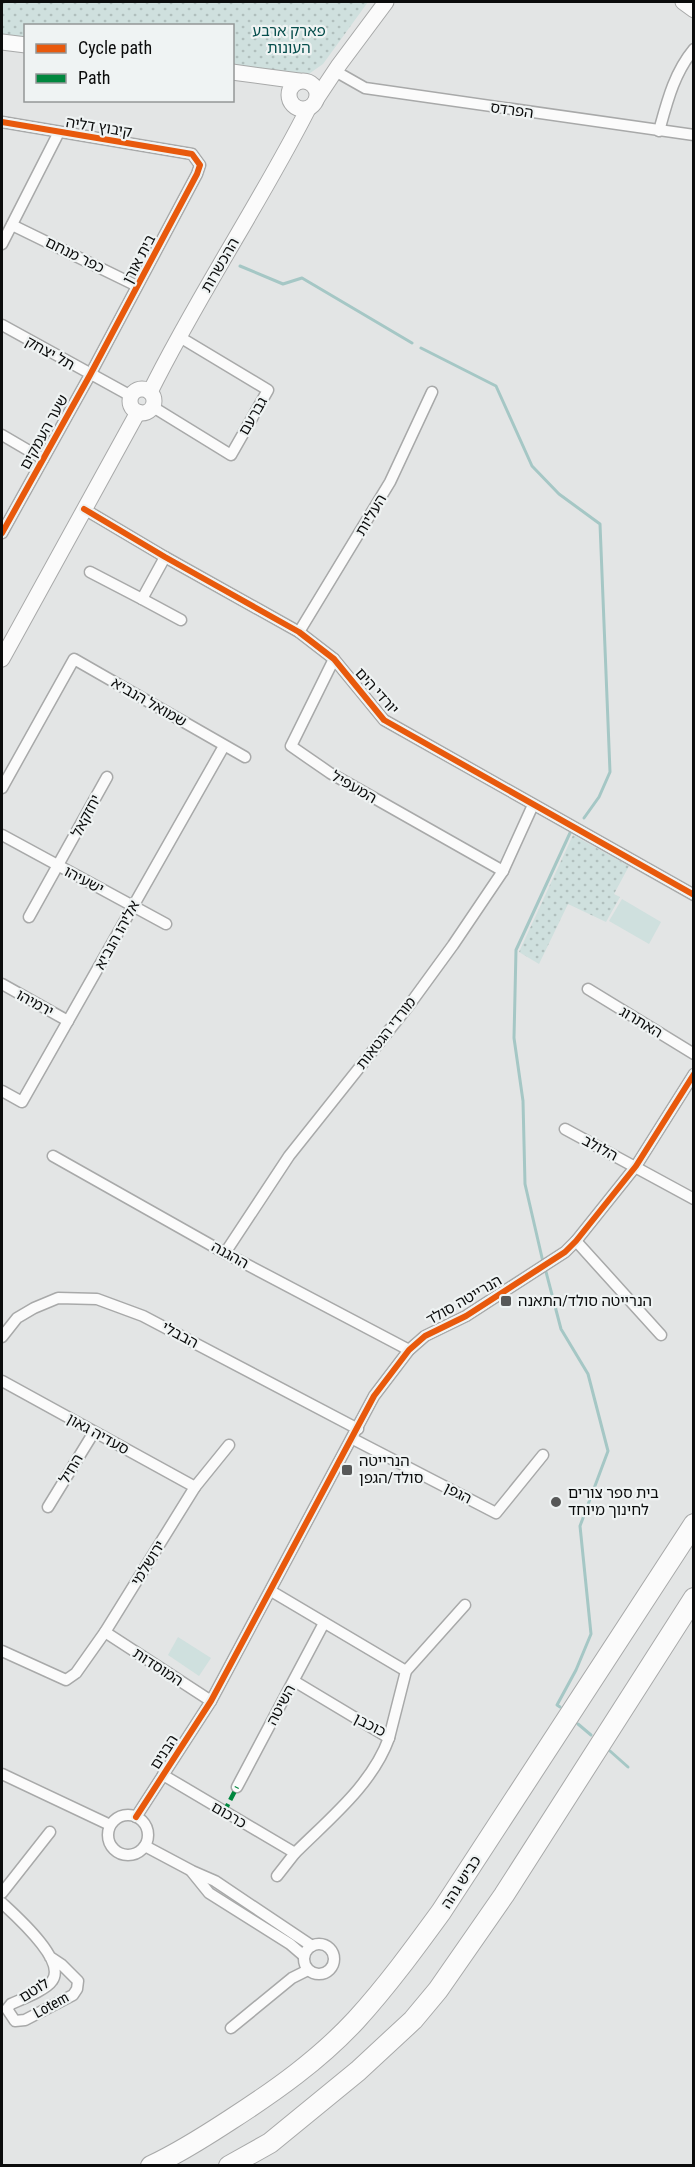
<svg xmlns="http://www.w3.org/2000/svg" width="695" height="2167" viewBox="0 0 695 2167" font-family="'Roboto Condensed','Noto Sans Hebrew',sans-serif">
  <style>
    .grass { fill: url(#grass-dots) }
    .pitch { fill: #cfe0de }
    .lines { fill: none; stroke-linecap: round; stroke-linejoin: round }
    .stream { stroke: #a5c7c5; stroke-width: 3 }
    .street-casing { stroke: #a8a9a9; stroke-width: 13 }
    .secondary-casing { stroke: #a8a9a9; stroke-width: 17 }
    .highway-casing { stroke: #a8a9a9; stroke-width: 22 }
    .street { stroke: #fbfbfb; stroke-width: 10 }
    .secondary { stroke: #fbfbfb; stroke-width: 15 }
    .highway { stroke: #fbfbfb; stroke-width: 20 }
    .quiet { stroke: #00873e; stroke-width: 4.5; stroke-dasharray: 9 4.5; stroke-linecap: butt }
    .cycleway-casing { stroke: #eff3f3; stroke-width: 10 }
    .cycleway { stroke: #e8590c; stroke-width: 6 }
    .poi-dot { fill: #575858; stroke: #eff3f3; stroke-width: 2 }
    .labels { text-anchor: middle; stroke-width: 4.5; stroke-linejoin: round; paint-order: stroke }
    .park-label { font-size: 15px; fill: #064e4c; stroke: #eff3f3 }
    .street-label { font-size: 15px; fill: #0b0c0c; stroke: #eff3f3 }
    .poi-label { font-size: 15px; fill: #0b0c0c; stroke: #eff3f3; text-anchor: start }
  </style>
  <defs>
    <pattern id="grass-dots" width="8" height="8" patternUnits="userSpaceOnUse" patternTransform="scale(1.5)"><rect width="8" height="8" fill="#cfe0de"/><path d="M2 2h.1M6 6h.1" fill="none" stroke="#b0bfbd" stroke-width="1.8" stroke-linecap="round"/></pattern>
  </defs>
  <rect width="100%" height="100%" fill="#e3e5e5"/>
  <g class="grass">
    <polygon points="2,2 368,2 323,64 303,78 233,69 232,26 26,26 25,39 2,36"/>
    <polygon points="573,835 629,866 614,894 620,897 606,922 568,904 539,964 519,952"/>
  </g>
  <g class="pitch">
    <polygon points="622,899 661,922 649,944 609,921"/>
    <polygon points="178,1637 211,1658 199,1676 168,1655"/>
  </g>
  <g class="lines">
    <g class="stream">
      <polyline points="240,266 283,284 302,278 412,343"/>
      <polyline points="421,348 496,386 532,466 559,494 600,524 610,772 599,797 584,818"/>
      <polyline points="543,1262 525,1184 523,1101 514,1038 516,950 570,833"/>
      <polyline points="545,1268 561,1329 588,1374 608,1451 580,1526 591,1634 576,1670 557,1705 560,1707"/>
      <polyline points="578,1724 591,1735"/>
      <polyline points="610,1751 628,1767"/>
    </g>
    <defs>
      <g id="street">
        <polyline points="335,71 365,88 694,135"/>
        <polyline points="2,122 192,154 200,165 197,174 90,375 2,533"/>
        <path d="M659 131C667 102 674 73 694 49"/>
        <polyline points="12,225 137,286"/>
        <polyline points="2,244 59,132"/>
        <polyline points="2,325 131,396"/>
        <polyline points="153,407 231,455 268,390 178,336"/>
        <polyline points="2,435 43,459"/>
        <polyline points="84,509 165,557 299,632 334,659 384,720 694,895"/>
        <polyline points="90,572 142,599 165,557"/>
        <polyline points="142,599 181,620"/>
        <polyline points="299,632 390,482 432,392"/>
        <polyline points="334,659 291,746 330,773 503,871"/>
        <polyline points="2,788 74,659 245,757"/>
        <polyline points="2,835 166,924"/>
        <polyline points="29,917 107,777"/>
        <polyline points="2,984 68,1021"/>
        <polyline points="588,989 694,1054"/>
        <polyline points="2,1091 22,1102 224,746"/>
        <polyline points="565,1129 694,1199"/>
        <polyline points="53,1156 225,1253 409,1350"/>
        <polyline points="576,1241 661,1335"/>
        <polyline points="225,1253 289,1156 410,1004 453,945 503,871 533,805"/>
        <polyline points="2,1337 17,1318 34,1308 58,1298 97,1299 143,1316 358,1429"/>
        <polyline points="2,1381 195,1487"/>
        <polyline points="353,1439 496,1513 543,1455"/>
        <polyline points="48,1507 94,1432"/>
        <polyline points="271,1591 406,1671"/>
        <polyline points="105,1632 211,1701"/>
        <polyline points="2,1651 66,1680 76,1673 105,1632 195,1487 229,1445"/>
        <polyline points="294,1681 389,1738 406,1671 465,1605"/>
        <polyline points="2,1774 110,1825"/>
        <path d="M163 1775 295 1853C329 1819 372 1785 389 1738"/>
        <polyline points="237,1787 324,1623"/>
        <circle cx="128" cy="1835" r="20"/>
        <polyline points="136,1817 211,1701 374,1396 409,1350 425,1336 466,1316 565,1252 576,1241 636,1166 694,1074"/>
        <polyline points="145,1846 192,1871 215,1881 312,1946"/>
        <polyline points="192,1872 209,1893 290,1944 304,1956"/>
        <polyline points="277,1876 295,1853"/>
        <polyline points="2,1893 50,1832"/>
        <path d="M2 1903C16 1916 67 1961 52 1981 46 1990 22 1999 11 2004L7 2009 15 2021 25 2020 73 1995 77 1989 78 1981 62 1965 50 1957"/>
        <circle cx="319" cy="1959" r="15"/>
        <polyline points="231,2028 292,1978 308,1970"/>
      </g>
      <g id="secondary">
        <polyline points="683,2 694,10"/>
        <polyline points="2,42 26,45"/>
        <polyline points="232,72 299,81"/>
        <circle cx="303" cy="95" r="14"/>
        <polyline points="317,98 339,65 386,2"/>
        <circle cx="142" cy="401" r="12"/>
        <path d="M150 392C198 295 259 205 308 109"/>
        <polyline points="2,659 138,412"/>
      </g>
      <g id="highway">
        <path d="M151 2166C179 2153 204 2137 230 2120 275 2091 319 2060 356 2020 387 1986 414 1949 441 1912L694 1524"/>
        <polyline points="229,2166 270,2143 358,2071 413,2020 438,1990 504,1895 694,1598"/>
      </g>
    </defs>
    <use href="#street" class="street-casing"/>
    <use href="#secondary" class="secondary-casing"/>
    <use href="#highway" class="highway-casing"/>
    <use href="#street" class="street"/>
    <use href="#secondary" class="secondary"/>
    <use href="#highway" class="highway"/>
    <polyline class="quiet" points="224,1812 237,1787"/>
    <defs>
      <g id="cycleway">
        <polyline points="2,122 192,154 200,165 197,174 90,375 2,533"/>
        <polyline points="84,509 165,557 299,632 334,659 384,720 694,895"/>
        <polyline points="136,1817 211,1701 374,1396 409,1350 425,1336 466,1316 565,1252 576,1241 636,1166 694,1074"/>
      </g>
    </defs>
    <use href="#cycleway" class="cycleway-casing"/>
    <use href="#cycleway" class="cycleway"/>
  </g>
  <g class="poi-dot">
    <rect x="500" y="1295" width="12" height="12" rx="3"/>
    <rect x="341" y="1464" width="12" height="12" rx="3"/>
    <circle cx="556" cy="1502" r="6"/>
  </g>
  <g class="labels">
    <g class="park-label">
      <text x="289" y="36">פארק ארבע<tspan x="289" dy="17">העונות</tspan></text>
    </g>
    <g class="street-label">
      <text transform="translate(512 110) rotate(8)" y="5">הפרדס</text>
      <text transform="translate(99 127) rotate(9)" y="5">קיבוץ דליה</text>
      <text transform="translate(75 255) rotate(26)" y="5">כפר מנחם</text>
      <text transform="translate(139 259) rotate(-62)" y="5">בית אורן</text>
      <text transform="translate(220 265) rotate(-60)" y="5">ההכשרות</text>
      <text transform="translate(50 353) rotate(29)" y="5">תל יצחק</text>
      <text transform="translate(253 416) rotate(-60)" y="5">גברעם</text>
      <text transform="translate(44 432) rotate(-61)" y="5">שער העמקים</text>
      <text transform="translate(371 515) rotate(-59)" y="5">העליות</text>
      <text transform="translate(377 691) rotate(48)" y="5">יורדי הים</text>
      <text transform="translate(149 702) rotate(30)" y="5">שמואל הנביא</text>
      <text transform="translate(354 787) rotate(30)" y="5">המעפיל</text>
      <text transform="translate(86 816) rotate(-62)" y="5">יחזקאל</text>
      <text transform="translate(84 880) rotate(28)" y="5">ישעיהו</text>
      <text transform="translate(117 935) rotate(-61)" y="5">אליהו הנביא</text>
      <text transform="translate(35 1003) rotate(29)" y="5">ירמיהו</text>
      <text transform="translate(641 1022) rotate(31)" y="5">האתרוג</text>
      <text transform="translate(386 1033) rotate(-52)" y="5">מורדי הגטאות</text>
      <text transform="translate(600 1148) rotate(28)" y="5">הלולב</text>
      <text transform="translate(230 1255) rotate(29)" y="5">ההגנה</text>
      <text transform="translate(464 1300) rotate(-30)" y="5">הנרייטה סולד</text>
      <text transform="translate(180 1335) rotate(28)" y="5">הבבלי</text>
      <text transform="translate(98 1434) rotate(29)" y="5">סעדיה גאון</text>
      <text transform="translate(71 1469) rotate(-59)" y="5">החיל</text>
      <text transform="translate(458 1493) rotate(27)" y="5">הגפן</text>
      <text transform="translate(148 1563) rotate(-58)" y="5">ירושלמי</text>
      <text transform="translate(158 1667) rotate(33)" y="5">המוסדות</text>
      <text transform="translate(281 1705) rotate(-62)" y="5">השיטה</text>
      <text transform="translate(370 1725) rotate(27)" y="5">כוכבן</text>
      <text transform="translate(164 1752) rotate(-57)" y="5">הבנים</text>
      <text transform="translate(229 1815) rotate(30)" y="5">כרכום</text>
      <text transform="translate(461 1882) rotate(-57)" y="5">כביש גהה</text>
      <text transform="translate(34 1990) rotate(-32)" y="5">לוטם</text>
      <text transform="translate(51 2005) rotate(-29)" y="5">Lotem</text>
    </g>
    <g class="poi-label">
      <text x="518" y="1306">הנרייטה סולד/התאנה</text>
      <text x="359" y="1466">הנרייטה<tspan x="359" dy="17">סולד/הגפן</tspan></text>
      <text x="568" y="1498">בית ספר צורים<tspan x="568" dy="17">לחינוך מיוחד</tspan></text>
    </g>
  </g>
  <rect width="695" height="2167" fill="none" stroke="#0b0c0c" stroke-width="6"/>
  <rect x="24" y="24" width="210" height="78" fill="#eff3f3" stroke="#949797" stroke-width="1.5"/>
  <rect x="36" y="44" width="30" height="9" fill="#e8590c" stroke="#949797" stroke-width="1.5"/>
  <text x="78" y="54" font-size="18" fill="#0b0c0c">Cycle path</text>
  <rect x="36" y="74" width="30" height="9" fill="#00873e" stroke="#949797" stroke-width="1.5"/>
  <text x="78" y="84" font-size="18" fill="#0b0c0c">Path</text>
</svg>
